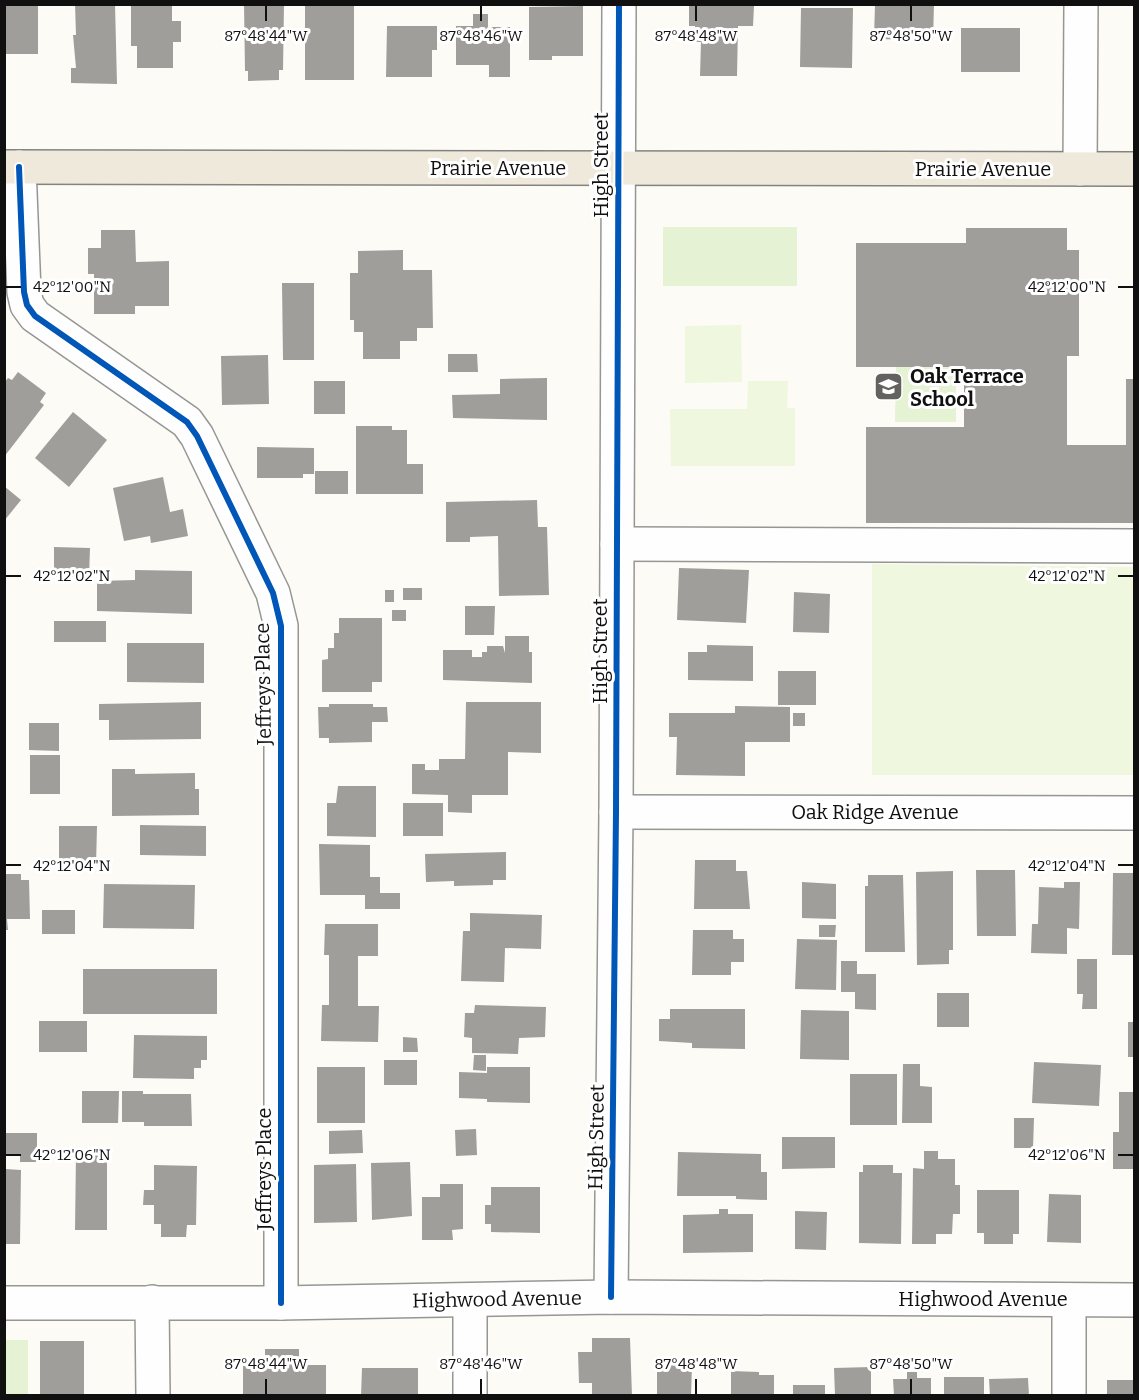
<svg xmlns="http://www.w3.org/2000/svg" width="1139" height="1400" viewBox="0 0 1139 1400" font-family="Bitter,serif">
  <style>
    .green { fill: #e5f3d4 }
    .pitch { fill: #eff7df }
    .building { fill: #a09e9b }
    .lines { fill: none; stroke-linecap: round; stroke-linejoin: round }
    .minor-casing { stroke: #969694; stroke-width: 36 }
    .major-casing { stroke: #848381; stroke-width: 36 }
    .minor { stroke: #fffefe; stroke-width: 33 }
    .major { stroke: #eee9da; stroke-width: 33 }
    .cycleway-casing { stroke: #fff; stroke-width: 10 }
    .cycleway { stroke: #0057b8; stroke-width: 6 }
    .ticks { fill: none; stroke: #101010; stroke-width: 2 }
    .labels { text-anchor: middle; stroke-width: 6; stroke-linejoin: round; paint-order: stroke }
    .street-label { font-size: 20px; fill: #101010; stroke: #fff }
    .poi-label { font-size: 20px; font-weight: bold; fill: #101010; stroke: #fff; text-anchor: start }
    .ticks-label { font-size: 15px; text-anchor: middle; fill: #101010; stroke: #fff; stroke-width: 6; stroke-linejoin: round; paint-order: stroke }
  </style>
  <rect width="100%" height="100%" fill="#fcfbf6"/>
  <g class="green">
    <rect x="663" y="227" width="134" height="59"/>
    <polygon points="896,364 956,365 956,422 895,422"/>
    <polygon points="4,1340 28,1340 28,1395 5,1395"/>
  </g>
  <g class="pitch">
    <polygon points="741,325 742,382 685,383 685,326"/>
    <polygon points="748,381 788,381 787,408 795,408 795,466 671,466 670,409 747,409"/>
    <polygon points="872,564 1134,567 1134,775 872,775"/>
  </g>
  <g class="building">
    <rect x="4" y="4" width="34" height="50"/>
    <polygon points="75,4 115,4 117,84 71,83 71,68 76,68 73,35 76,35"/>
    <polygon points="244,4 284,4 283,70 279,70 279,80 248,81 248,71 245,71"/>
    <rect x="305" y="4" width="49" height="76"/>
    <polygon points="689,4 754,6 753,26 738,26 737,76 700,76 701,42 695,42 695,26 689,26"/>
    <polygon points="875,4 934,4 933,40 874,39"/>
    <polygon points="131,5 172,5 172,21 181,21 181,42 173,42 173,68 137,68 137,46 131,46"/>
    <polygon points="583,6 583,56 552,56 552,60 529,60 529,7"/>
    <polygon points="801,8 853,8 852,68 800,67"/>
    <polygon points="473,14 488,14 488,27 510,27 510,77 489,77 489,65 456,65 456,26 473,26"/>
    <polygon points="387,26 437,26 437,50 432,50 432,77 386,77"/>
    <rect x="961" y="28" width="59" height="44"/>
    <polygon points="966,228 1067,228 1067,250 1079,250 1079,356 1067,356 1067,445 1126,445 1126,379 1134,379 1134,523 866,523 866,427 964,427 964,367 856,367 856,243 966,243"/>
    <polygon points="101,230 135,230 136,262 169,261 169,306 135,306 135,314 94,314 94,274 88,274 88,248 101,248"/>
    <polygon points="403,250 403,270 432,270 433,328 417,328 417,341 400,341 400,359 363,359 363,332 354,332 354,320 350,320 350,273 358,273 358,251"/>
    <polygon points="282,283 314,283 314,360 283,360"/>
    <polygon points="448,354 477,354 478,372 448,372"/>
    <polygon points="268,355 269,404 222,405 221,356"/>
    <polygon points="18,372 46,393 40,402 44,405 4,457 4,383 8,378 12,380"/>
    <polygon points="547,378 547,420 453,418 452,395 500,394 500,379"/>
    <rect x="314" y="381" width="31" height="33"/>
    <polygon points="73,412 107,440 69,487 35,458"/>
    <polygon points="356,426 392,426 392,430 407,430 407,464 423,464 423,494 356,494"/>
    <polygon points="257,447 314,448 314,474 303,474 303,478 257,478"/>
    <rect x="315" y="471" width="33" height="23"/>
    <polygon points="163,477 170,512 183,509 188,536 151,543 150,536 124,541 113,488"/>
    <polygon points="4,486 21,500 4,521"/>
    <polygon points="537,500 538,527 547,527 549,595 499,596 498,536 470,537 470,542 446,542 446,502"/>
    <polygon points="54,547 90,548 89,577 54,577"/>
    <polygon points="679,568 749,570 746,623 677,620"/>
    <polygon points="135,570 192,571 192,614 97,611 97,581 135,580"/>
    <rect x="403" y="588" width="19" height="12"/>
    <rect x="385" y="590" width="9" height="12"/>
    <polygon points="794,592 830,594 829,633 793,632"/>
    <polygon points="465,606 495,606 494,635 465,635"/>
    <rect x="392" y="610" width="14" height="11"/>
    <polygon points="339,618 382,618 382,682 372,682 372,692 322,692 322,660 328,659 328,648 334,648 334,633 339,633"/>
    <rect x="54" y="621" width="52" height="21"/>
    <polygon points="505,636 529,636 529,652 532,652 532,683 443,680 443,650 472,650 472,657 482,657 482,652 487,652 487,646 503,646 505,653"/>
    <polygon points="127,643 204,643 204,683 127,682"/>
    <polygon points="707,645 753,646 753,681 688,680 688,652 707,652"/>
    <rect x="778" y="671" width="38" height="34"/>
    <polygon points="201,702 201,739 109,740 109,720 99,720 99,704"/>
    <polygon points="466,702 541,702 541,753 508,752 508,795 472,795 472,813 448,812 448,795 412,794 412,764 425,764 425,770 439,770 439,759 465,759"/>
    <polygon points="329,704 373,704 373,707 387,707 388,722 372,722 372,742 329,743 329,738 319,738 318,707 329,707"/>
    <polygon points="735,706 790,707 790,742 745,742 745,776 676,775 677,737 669,737 669,713 735,713"/>
    <rect x="793" y="713" width="12" height="13"/>
    <polygon points="29,723 59,723 59,751 29,750"/>
    <rect x="30" y="755" width="30" height="39"/>
    <polygon points="112,769 135,769 135,774 195,773 195,789 199,789 199,815 112,816"/>
    <polygon points="338,786 376,786 376,837 327,836 327,803 336,803"/>
    <rect x="403" y="803" width="40" height="33"/>
    <polygon points="140,825 206,826 206,856 140,855"/>
    <polygon points="59,826 97,826 96,866 59,866"/>
    <polygon points="319,844 370,845 370,877 380,877 380,893 400,893 400,909 365,909 365,895 320,895"/>
    <polygon points="506,852 506,880 493,880 493,885 454,886 454,881 426,882 425,854"/>
    <polygon points="695,860 736,860 736,871 747,871 750,909 694,909"/>
    <polygon points="976,870 1015,870 1016,936 977,936"/>
    <polygon points="953,871 953,950 949,950 949,964 917,965 916,872"/>
    <polygon points="1113,873 1134,873 1134,955 1112,955"/>
    <polygon points="4,874 21,874 21,880 29,880 30,919 7,919 8,930 4,930"/>
    <polygon points="868,875 903,875 905,952 865,952 865,886 868,886"/>
    <polygon points="802,882 836,884 836,919 802,918"/>
    <polygon points="1064,882 1080,882 1079,929 1067,928 1067,954 1031,953 1032,924 1038,924 1039,887 1064,888"/>
    <polygon points="104,884 195,885 194,929 103,928"/>
    <rect x="42" y="910" width="33" height="24"/>
    <polygon points="470,913 542,915 541,949 505,948 504,982 461,981 463,931 470,931"/>
    <polygon points="325,924 378,924 378,956 358,956 358,1006 379,1006 378,1042 321,1041 322,1005 329,1005 329,955 324,955"/>
    <polygon points="819,925 836,925 835,937 819,937"/>
    <polygon points="693,930 733,930 733,939 744,939 744,962 731,962 731,975 692,975"/>
    <polygon points="797,939 837,940 836,990 795,989"/>
    <polygon points="1077,959 1097,959 1097,1009 1082,1009 1083,994 1077,994"/>
    <polygon points="841,961 857,961 857,974 876,974 876,1010 855,1009 855,992 841,992"/>
    <rect x="83" y="969" width="134" height="45"/>
    <rect x="937" y="993" width="32" height="34"/>
    <polygon points="475,1005 546,1007 545,1037 519,1038 518,1054 472,1053 472,1038 464,1037 465,1013 474,1013"/>
    <polygon points="670,1009 745,1009 745,1049 692,1048 692,1043 659,1041 659,1019 670,1019"/>
    <polygon points="801,1010 849,1011 849,1060 800,1059"/>
    <rect x="39" y="1021" width="48" height="31"/>
    <rect x="1128" y="1022" width="6" height="35"/>
    <polygon points="134,1035 207,1036 207,1060 201,1060 201,1068 194,1068 194,1079 133,1078"/>
    <polygon points="403,1037 417,1038 418,1052 403,1052"/>
    <polygon points="474,1055 486,1055 486,1071 473,1070"/>
    <rect x="384" y="1060" width="33" height="25"/>
    <polygon points="1034,1062 1101,1065 1099,1106 1032,1103"/>
    <polygon points="903,1064 920,1064 920,1086 932,1087 932,1123 902,1123"/>
    <rect x="317" y="1067" width="48" height="56"/>
    <polygon points="487,1067 530,1067 530,1103 487,1102 487,1099 459,1098 459,1072 487,1073"/>
    <rect x="850" y="1074" width="47" height="51"/>
    <polygon points="82,1091 119,1091 118,1123 82,1123"/>
    <polygon points="122,1091 143,1091 143,1094 191,1094 192,1126 144,1126 144,1122 122,1122"/>
    <polygon points="1119,1092 1134,1092 1134,1169 1113,1169 1113,1132 1119,1132"/>
    <polygon points="1014,1118 1034,1118 1033,1148 1014,1148"/>
    <polygon points="476,1129 477,1155 456,1156 455,1130"/>
    <polygon points="362,1130 363,1153 329,1154 329,1131"/>
    <polygon points="5,1133 37,1133 37,1162 20,1162 20,1154 5,1154"/>
    <polygon points="782,1137 835,1137 835,1168 782,1169"/>
    <polygon points="924,1151 938,1151 938,1159 955,1159 955,1185 960,1185 960,1214 953,1214 952,1234 936,1234 936,1244 912,1244 913,1168 924,1169"/>
    <polygon points="678,1152 761,1154 761,1172 767,1172 767,1200 736,1199 736,1196 677,1196"/>
    <polygon points="76,1154 107,1154 107,1230 75,1230"/>
    <polygon points="410,1162 412,1216 372,1220 371,1163"/>
    <polygon points="356,1164 357,1222 314,1223 314,1165"/>
    <polygon points="154,1165 197,1166 196,1225 187,1225 186,1237 161,1237 161,1224 154,1224 154,1205 143,1205 144,1190 154,1190"/>
    <polygon points="863,1165 893,1165 893,1173 902,1173 901,1244 859,1243 859,1172 863,1172"/>
    <polygon points="5,1169 21,1170 20,1244 5,1244"/>
    <polygon points="440,1184 463,1184 463,1229 452,1230 453,1240 422,1240 422,1197 440,1197"/>
    <polygon points="491,1187 540,1187 540,1233 491,1232 491,1224 485,1224 485,1205 491,1205"/>
    <polygon points="977,1190 1019,1190 1019,1234 1013,1234 1013,1244 984,1244 984,1233 977,1233"/>
    <polygon points="1049,1194 1081,1195 1081,1243 1047,1242"/>
    <polygon points="719,1209 728,1209 728,1214 753,1214 753,1252 683,1253 683,1215 719,1214"/>
    <polygon points="795,1211 827,1212 826,1250 795,1249"/>
    <polygon points="592,1338 630,1338 632,1396 592,1396 592,1383 579,1383 578,1352 592,1352"/>
    <rect x="40" y="1341" width="44" height="55"/>
    <polygon points="265,1349 299,1349 299,1365 326,1365 326,1396 243,1396 243,1366 265,1366"/>
    <polygon points="657,1364 692,1365 691,1396 657,1396"/>
    <polygon points="871,1367 871,1396 835,1396 834,1368"/>
    <polygon points="362,1368 418,1368 418,1396 361,1396"/>
    <polygon points="731,1371 759,1372 759,1375 774,1375 774,1396 731,1396"/>
    <polygon points="907,1372 917,1372 917,1378 931,1378 931,1396 894,1396 893,1379 907,1379"/>
    <rect x="944" y="1377" width="40" height="19"/>
    <polygon points="1028,1378 1029,1396 990,1396 989,1379"/>
    <rect x="1107" y="1380" width="27" height="16"/>
    <rect x="793" y="1385" width="32" height="11"/>
  </g>
  <g class="lines">
    <defs>
      <g id="minor">
        <polyline points="19,167 24,292 27,305 35,316 187,422 197,436 273,593 281,626 281,1303"/>
        <polyline points="1080,169 1081,4"/>
        <polyline points="617,544 1134,546"/>
        <polyline points="616,812 1134,813"/>
        <polyline points="611,1297 616,812 619,4"/>
        <polyline points="1069,1300 1069,1396"/>
        <polyline points="152,1302 153,1396"/>
        <polyline points="4,1303 281,1303 611,1297 1134,1300"/>
        <polyline points="470,1396 470,1300"/>
      </g>
      <polyline id="major" points="4,167 1134,169"/>
    </defs>
    <use href="#minor" class="minor-casing"/>
    <use href="#major" class="major-casing"/>
    <use href="#minor" class="minor"/>
    <use href="#major" class="major"/>
    <defs>
      <g id="cycleway">
        <polyline points="19,167 24,292 27,305 35,316 187,422 197,436 273,593 281,626 281,1303"/>
        <polyline points="611,1297 616,812 619,4"/>
      </g>
    </defs>
    <use href="#cycleway" class="cycleway-casing"/>
    <use href="#cycleway" class="cycleway"/>
  </g>
  <path class="ticks" d="M266 6V21M481 6V21M696 6V21M911 6V21M6 287H21M1118 287H1133M6 576H21M1118 576H1133M6 865H21M1118 865H1133M6 1155H21M1118 1155H1133M266 1379V1394M481 1379V1394M696 1379V1394M911 1379V1394"/>
  <defs>
    <symbol id="school-square" viewBox="-11 -11 22 22"><rect x="-9" y="-9" width="18" height="18" rx="4" fill="#636260" stroke="#fff"/><path d="M0-5L7-2L0 1L-7-2ZM-4 1L0 2.5L4 1V4Q0 6-4 4Z" fill="#fff"/></symbol>
  </defs>
  <g fill-rule="evenodd">
    <use href="#school-square" x="872" y="370" width="33" height="33"/>
  </g>
  <g class="labels">
    <g class="street-label">
      <text transform="translate(601 165) rotate(-90)" y="7">High Street</text>
      <text x="498" y="175">Prairie Avenue</text>
      <text x="983" y="176">Prairie Avenue</text>
      <text transform="translate(600 651) rotate(-90)" y="7">High Street</text>
      <text transform="translate(263 684) rotate(-91)" y="7">Jeffreys Place</text>
      <text x="875" y="819">Oak Ridge Avenue</text>
      <text transform="translate(596 1137) rotate(-89)" y="7">High Street</text>
      <text transform="translate(264 1169) rotate(-90)" y="7">Jeffreys Place</text>
      <text transform="translate(497 1299) rotate(-1)" y="7">Highwood Avenue</text>
      <text x="983" y="1306">Highwood Avenue</text>
    </g>
    <g class="poi-label">
      <text x="910" y="383">Oak Terrace<tspan x="910" dy="23">School</tspan></text>
    </g>
  </g>
  <g class="ticks-label">
    <text x="266" y="41">87°48'44"W</text>
    <text x="481" y="41">87°48'46"W</text>
    <text x="696" y="41">87°48'48"W</text>
    <text x="911" y="41">87°48'50"W</text>
    <text x="1067" y="292">42°12'00"N</text>
    <text x="72" y="292">42°12'00"N</text>
    <text x="1067" y="581">42°12'02"N</text>
    <text x="72" y="581">42°12'02"N</text>
    <text x="1067" y="871">42°12'04"N</text>
    <text x="72" y="871">42°12'04"N</text>
    <text x="1067" y="1160">42°12'06"N</text>
    <text x="72" y="1160">42°12'06"N</text>
    <text x="266" y="1369">87°48'44"W</text>
    <text x="481" y="1369">87°48'46"W</text>
    <text x="696" y="1369">87°48'48"W</text>
    <text x="911" y="1369">87°48'50"W</text>
  </g>
  <rect width="1139" height="1400" fill="none" stroke="#101010" stroke-width="12"/>
</svg>
